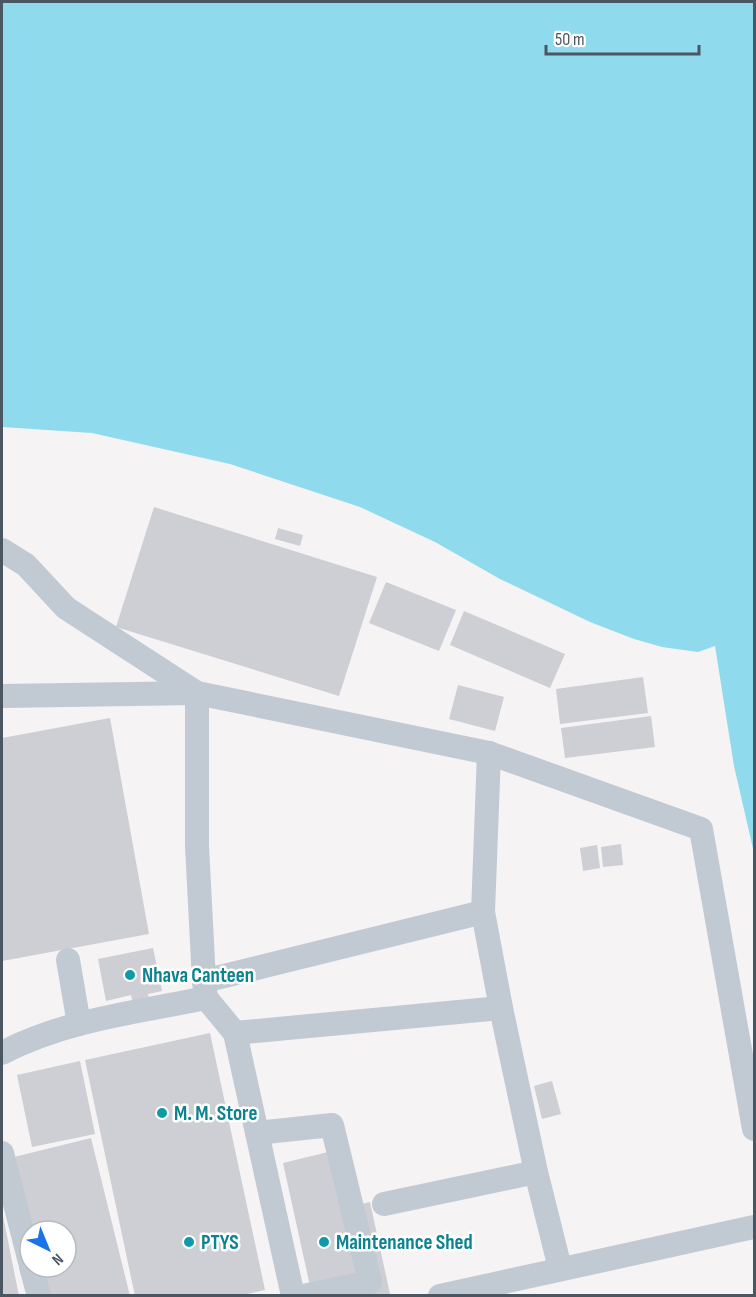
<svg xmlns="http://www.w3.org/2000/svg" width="756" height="1297" viewBox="0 0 756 1297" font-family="'Sofia Sans Condensed',sans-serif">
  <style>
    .water { fill: #90daee }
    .building { fill: #cdcfd5 }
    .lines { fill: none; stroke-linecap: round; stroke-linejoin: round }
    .minor { stroke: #c1cad2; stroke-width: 24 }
    .culture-dot { fill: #0f9aa8; stroke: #fff; stroke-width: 2 }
    .labels { text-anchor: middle; stroke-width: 5; stroke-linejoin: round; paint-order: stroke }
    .culture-label { font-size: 21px; font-weight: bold; fill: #0d838f; stroke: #fff; text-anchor: start }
  </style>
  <rect width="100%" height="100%" fill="#f5f3f3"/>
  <polygon class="water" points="2,2 754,2 754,853 734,766 715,646 698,652 662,647 634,639 590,622 500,579 435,542 360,507 230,464 92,433 2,427"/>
  <g class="building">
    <polygon points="154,507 377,577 339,696 116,627"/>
    <polygon points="278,528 303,535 300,546 275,539"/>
    <polygon points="386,582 456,610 439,651 369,623"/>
    <polygon points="464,611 565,654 550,688 450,645"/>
    <polygon points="643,677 648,713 560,724 556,689"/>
    <polygon points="458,685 504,697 495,731 449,719"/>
    <polygon points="651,716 655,747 565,758 561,728"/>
    <polygon points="110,718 149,934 2,961 2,738"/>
    <polygon points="621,844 623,865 603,867 601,847"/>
    <polygon points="597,845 600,868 583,871 580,848"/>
    <polygon points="153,948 162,991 148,994 149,1000 133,1004 131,995 106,1001 98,959"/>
    <polygon points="210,1033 265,1290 239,1296 135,1296 85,1060"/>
    <polygon points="80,1061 95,1134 32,1147 17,1075"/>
    <polygon points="552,1081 561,1114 542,1119 534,1086"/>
    <polygon points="91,1138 130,1296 47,1296 41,1267 66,1267 66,1231 32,1231 14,1157"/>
    <polygon points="328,1152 341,1209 370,1202 390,1294 317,1296 310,1286 283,1163"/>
    <polygon points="2,1216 3,1216 19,1296 2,1296"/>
  </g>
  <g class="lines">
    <g class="minor">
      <polyline points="2,550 26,565 66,608 197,693"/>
      <polyline points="2,696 197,693 489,753 701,829 754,1129"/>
      <polyline points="489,753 483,912 501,1008 536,1172 560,1268"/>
      <polyline points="68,960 79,1024"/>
      <polyline points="204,981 483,912"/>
      <polyline points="206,998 235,1033 293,1296"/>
      <polyline points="235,1033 501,1008"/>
      <path d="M2 1053C64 1020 138 1012 206 998L204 981 197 846V693"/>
      <polyline points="257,1133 332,1125 370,1282 303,1296"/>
      <polyline points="2,1153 30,1262"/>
      <polyline points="384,1204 536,1172"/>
      <polyline points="31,1267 39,1296"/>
      <polyline points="440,1296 754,1227"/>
    </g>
  </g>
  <g class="culture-dot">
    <circle cx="130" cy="975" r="6"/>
    <circle cx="162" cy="1113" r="6"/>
    <circle cx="189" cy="1242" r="6"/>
    <circle cx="324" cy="1242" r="6"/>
  </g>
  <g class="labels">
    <g class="culture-label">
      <text x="142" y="982">Nhava Canteen</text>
      <text x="174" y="1120">M. M. Store</text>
      <text x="201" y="1249">PTYS</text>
      <text x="336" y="1249">Maintenance Shed</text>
    </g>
  </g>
  <rect width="756" height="1297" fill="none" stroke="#4a5661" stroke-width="6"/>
  <g transform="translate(48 1249) rotate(137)"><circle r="28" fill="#ffffff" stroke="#b7bbc0" stroke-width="1.5"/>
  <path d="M0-4.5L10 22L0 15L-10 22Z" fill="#1a73e8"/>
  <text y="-9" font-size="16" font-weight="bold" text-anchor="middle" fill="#4a5661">N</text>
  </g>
  <path d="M546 45v9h153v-9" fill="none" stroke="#4a5661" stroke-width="3"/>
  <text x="555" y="45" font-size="18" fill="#4a5661" stroke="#ffffff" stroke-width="4.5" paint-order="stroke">50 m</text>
</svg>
